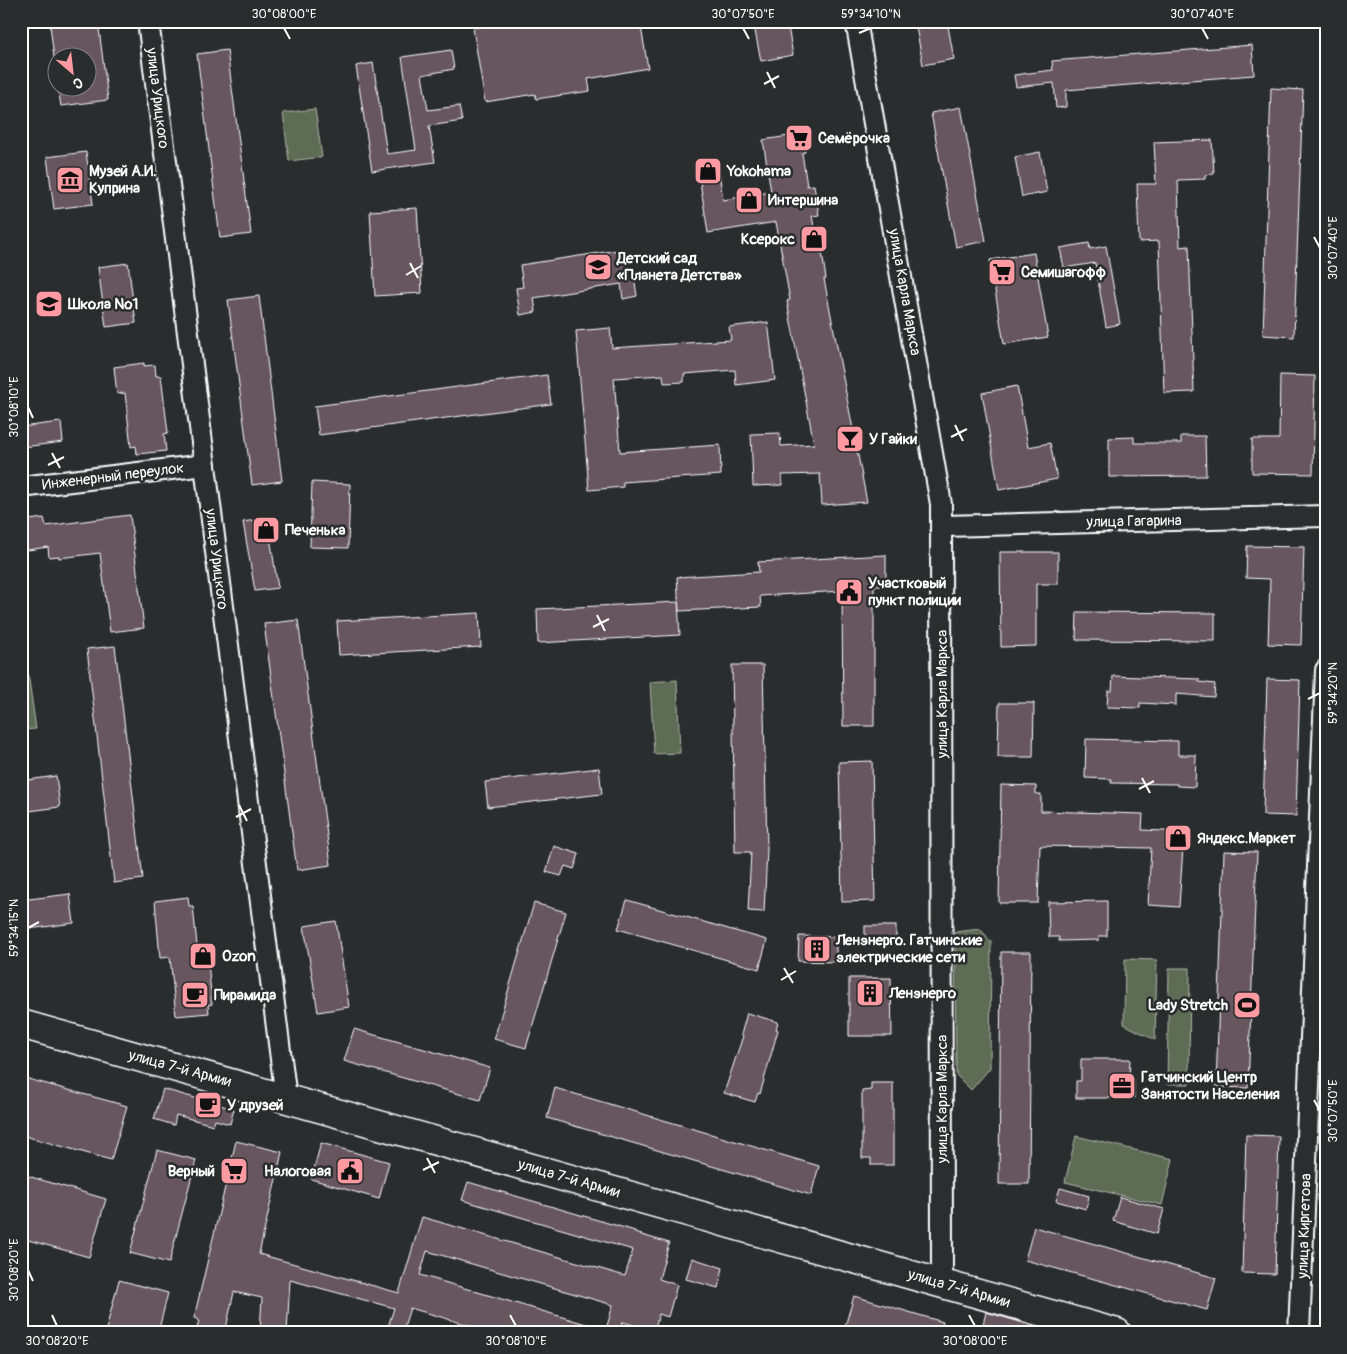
<svg xmlns="http://www.w3.org/2000/svg" width="1347" height="1354" viewBox="0 0 1347 1354" font-family="Pangolin,sans-serif">
  <style>
    .green { fill: #5e6c54; stroke: #aeb6aa }
    .building { fill: #68575f; stroke: #fff }
    .lines { fill: none; stroke-linecap: round; stroke-linejoin: round }
    .street-casing { stroke: #fff; stroke-width: 24 }
    .secondary-casing { stroke: #fff; stroke-width: 31 }
    .street { stroke: #2a2d2e; stroke-width: 20 }
    .secondary { stroke: #2a2d2e; stroke-width: 28 }
    .ticks { fill: none; stroke: #fff; stroke-width: 2 }
    .labels { text-anchor: middle; stroke-width: 5; stroke-linejoin: round; paint-order: stroke }
    .street-label { font-size: 15px; fill: #fff; stroke: #2a2d2e }
    .poi-label { font-size: 15px; font-weight: bold; fill: #fff; stroke: #2a2d2e; text-anchor: start }
    .neatline { fill: none; stroke: #fff; stroke-width: 2 }
    .ticks-label { font-size: 12px; text-anchor: middle; fill: #fff }
  </style>
  <rect width="100%" height="100%" fill="#2a2d2e"/>
  <filter id="ink" filterUnits="userSpaceOnUse"><feTurbulence type="fractalNoise" baseFrequency=".02" numOctaves="2"/><feDisplacementMap in="SourceGraphic" scale="10" xChannelSelector="R" yChannelSelector="G"/><feConvolveMatrix kernelMatrix="1 2 1 2 8 2 1 2 1" color-interpolation-filters="sRGB"/></filter>
  <g filter="url(#ink)">
    <g class="green">
      <polygon points="315,109 322,157 289,161 283,113"/>
      <polygon points="21,608 24,608 28,638 21,639"/>
      <polygon points="26,659 36,729 21,730 21,660"/>
      <polygon points="677,680 680,753 654,754 650,682"/>
      <polygon points="980,929 991,941 990,1068 971,1090 956,1075 955,932"/>
      <polygon points="1125,959 1157,960 1155,1040 1124,1024"/>
      <polygon points="1169,968 1190,968 1189,1084 1167,1084"/>
      <polygon points="1076,1136 1173,1159 1162,1205 1065,1182"/>
    </g>
    <g class="building">
      <polygon points="79,21 98,21 108,100 61,106 58,88 88,88 88,58 54,58 50,25"/>
      <polygon points="514,21 640,21 648,68 588,79 590,91 536,99 535,94 485,102 473,28"/>
      <polygon points="753,21 787,21 793,55 761,61"/>
      <polygon points="915,21 947,21 954,59 923,65"/>
      <polygon points="1252,45 1254,75 1066,90 1066,107 1056,108 1054,83 1016,87 1014,75 1053,70 1052,61"/>
      <polygon points="227,50 251,234 220,238 197,54"/>
      <polygon points="451,50 454,69 422,75 428,110 459,106 462,121 429,126 435,162 372,171 356,66 373,63 387,154 416,150 402,57"/>
      <polygon points="1271,88 1303,90 1294,337 1263,335"/>
      <polygon points="961,107 986,241 956,247 931,113"/>
      <polygon points="802,134 805,152 802,153 807,186 814,185 819,215 812,216 819,253 822,252 826,279 824,279 867,502 822,505 820,474 782,475 783,485 753,486 751,434 780,433 781,446 814,444 787,301 790,300 776,222 708,233 698,169 718,165 723,200 771,192 763,140"/>
      <polygon points="1212,140 1214,174 1205,175 1205,179 1178,180 1180,247 1189,246 1194,392 1164,393 1159,241 1139,242 1137,184 1156,184 1154,142"/>
      <polygon points="86,152 93,204 54,209 47,157"/>
      <polygon points="1040,152 1047,192 1022,197 1015,157"/>
      <polygon points="417,208 422,293 375,296 370,211"/>
      <polygon points="1089,243 1090,249 1106,246 1120,324 1106,327 1095,263 1064,268 1060,248"/>
      <polygon points="625,249 628,271 633,270 637,296 623,299 621,284 534,298 536,312 520,315 516,288 523,287 520,265"/>
      <polygon points="1034,253 1048,337 1004,344 990,260"/>
      <polygon points="128,263 136,323 106,327 98,267"/>
      <polygon points="259,296 282,481 252,485 228,300"/>
      <polygon points="768,322 775,380 736,385 735,370 684,374 684,382 664,383 663,375 614,378 620,452 720,445 721,475 623,482 623,487 589,490 576,331 610,328 612,348 731,340 729,327"/>
      <polygon points="144,363 144,366 155,365 156,376 161,376 168,433 164,434 166,451 137,454 136,446 131,447 125,393 117,394 114,367"/>
      <polygon points="547,375 551,404 319,435 315,406"/>
      <polygon points="1280,375 1315,376 1313,474 1252,473 1252,439 1279,439"/>
      <polygon points="1017,386 1028,447 1050,443 1057,479 999,490 982,393"/>
      <polygon points="61,422 63,442 23,447 21,427"/>
      <polygon points="1181,436 1205,436 1206,476 1109,477 1109,438 1134,437 1134,443 1181,443"/>
      <polygon points="312,482 350,484 348,548 310,547"/>
      <polygon points="130,515 144,628 110,632 100,553 59,558 59,556 49,557 48,547 21,551 21,521 44,518 46,526"/>
      <polygon points="267,518 278,588 255,591 243,522"/>
      <polygon points="1247,546 1304,547 1301,645 1268,644 1270,579 1246,578"/>
      <polygon points="1000,552 1058,552 1058,584 1036,584 1036,646 1001,647"/>
      <polygon points="886,555 886,586 874,586 874,726 843,726 842,591 760,596 761,607 679,611 677,577 759,572 758,562"/>
      <polygon points="678,602 680,635 538,643 537,609"/>
      <polygon points="1077,612 1215,613 1215,641 1076,640"/>
      <polygon points="479,613 481,647 339,655 337,621"/>
      <polygon points="298,620 331,865 297,870 264,624"/>
      <polygon points="115,646 143,879 114,883 87,649"/>
      <polygon points="732,665 763,665 767,850 764,912 748,911 751,852 735,852"/>
      <polygon points="1113,676 1199,679 1199,682 1215,684 1214,697 1176,694 1176,705 1140,703 1140,708 1107,707 1108,691 1112,691"/>
      <polygon points="1267,679 1300,680 1296,816 1263,815"/>
      <polygon points="999,703 1034,703 1033,757 998,757"/>
      <polygon points="1086,739 1178,741 1178,755 1196,755 1195,787 1177,786 1177,784 1111,783 1112,779 1085,778"/>
      <polygon points="872,761 875,901 842,902 839,762"/>
      <polygon points="599,768 602,794 488,807 485,782"/>
      <polygon points="56,776 60,807 21,812 21,781"/>
      <polygon points="1001,785 1036,786 1036,794 1041,794 1041,811 1143,814 1142,830 1184,832 1179,907 1148,905 1151,848 1040,846 1038,903 999,903"/>
      <polygon points="554,846 579,854 574,869 565,866 561,876 546,872"/>
      <polygon points="1224,851 1257,852 1248,1088 1216,1087"/>
      <polygon points="70,894 74,923 21,930 21,900"/>
      <polygon points="188,897 189,906 193,906 198,955 204,954 204,963 208,962 212,1004 208,1005 209,1013 176,1016 170,957 160,958 155,901"/>
      <polygon points="627,900 767,940 759,969 618,929"/>
      <polygon points="1107,901 1107,936 1099,936 1099,940 1059,941 1059,937 1049,937 1048,902"/>
      <polygon points="534,903 566,912 526,1048 494,1039"/>
      <polygon points="336,921 349,1007 318,1012 304,926"/>
      <rect x="865" y="926" width="31" height="17"/>
      <polygon points="799,936 836,937 836,962 798,961"/>
      <polygon points="1001,952 1031,952 1029,1184 999,1184"/>
      <polygon points="849,978 891,978 892,1036 849,1036"/>
      <polygon points="747,1013 778,1022 776,1029 778,1030 760,1094 758,1093 755,1102 724,1093 743,1036 741,1035"/>
      <polygon points="354,1029 490,1068 480,1100 344,1061"/>
      <polygon points="1081,1059 1130,1059 1129,1081 1134,1081 1134,1098 1076,1098 1076,1081 1081,1081"/>
      <polygon points="21,1077 127,1106 111,1160 21,1135"/>
      <polygon points="871,1083 893,1083 893,1165 871,1165 871,1158 862,1158 862,1091 871,1090"/>
      <polygon points="555,1088 819,1166 811,1195 547,1118"/>
      <polygon points="163,1089 234,1109 230,1124 215,1120 213,1125 176,1115 174,1125 154,1119"/>
      <polygon points="1246,1135 1279,1136 1275,1274 1242,1273"/>
      <polygon points="236,1141 282,1152 259,1254 399,1293 422,1217 625,1276 633,1250 462,1200 468,1182 635,1231 635,1233 669,1243 659,1279 677,1285 668,1317 659,1314 654,1331 623,1322 620,1333 605,1333 613,1305 427,1251 420,1275 603,1329 602,1333 496,1333 410,1308 402,1333 386,1333 394,1308 290,1280 287,1332 260,1330 262,1298 234,1292 225,1333 196,1333 199,1320 194,1318"/>
      <polygon points="321,1143 389,1162 379,1199 311,1179"/>
      <polygon points="157,1150 196,1160 169,1263 130,1253"/>
      <polygon points="21,1174 106,1199 89,1257 21,1238"/>
      <polygon points="1060,1188 1089,1196 1086,1209 1056,1201"/>
      <polygon points="1120,1197 1164,1209 1157,1234 1113,1221"/>
      <polygon points="1034,1227 1216,1278 1207,1310 1025,1260"/>
      <polygon points="692,1258 723,1268 718,1288 686,1279"/>
      <polygon points="119,1280 168,1293 158,1333 105,1333"/>
      <polygon points="854,1296 943,1322 940,1333 843,1333"/>
      <polygon points="986,1312 1051,1331 1051,1333 981,1333"/>
    </g>
    <g class="lines">
      <defs>
        <g id="street">
          <polyline points="148,21 286,1098"/>
          <polyline points="856,21 941,504 942,1283"/>
          <polyline points="21,487 205,465"/>
          <polyline points="943,526 1326,516"/>
          <polyline points="1299,1333 1326,670"/>
        </g>
        <polyline id="secondary" points="21,1024 1117,1333"/>
      </defs>
      <use href="#street" class="street-casing"/>
      <use href="#secondary" class="secondary-casing"/>
      <use href="#street" class="street"/>
      <use href="#secondary" class="secondary"/>
    </g>
  </g>
  <path class="ticks" d="M284 28 290 39M743 28 749 39M1202 28 1208 39M859 33 871 28M767 72 775 88M764 84 779 76M1314 237 1320 248M410 263 418 278M406 275 421 266M28 407 33 418M955 425 963 441M951 437 967 429M52 453 60 468M48 465 64 457M597 615 605 631M593 627 609 619M1308 699 1320 693M1142 778 1150 793M1139 789 1154 781M239 805 247 821M236 817 251 809M28 928 39 922M784 968 793 983M781 980 796 971M1314 1100 1320 1111M427 1158 435 1173M423 1170 439 1162M28 1270 33 1281M52 1315 57 1326M510 1315 516 1326M969 1315 975 1326"/>
  <defs>
    <symbol id="supermarket-square" viewBox="-11 -11 22 22"><rect x="-9" y="-9" width="18" height="18" rx="4" fill="#ff9aa2" stroke="#2a2d2e"/><path d="M-6-5.5h2.5l.6 2H6L4.5 2H-2.5L-4.4-4H-6ZM-1.5 3.2a1.3 1.3 0 1 0 .1 0ZM3 3.2a1.3 1.3 0 1 0 .1 0Z" fill="#111"/></symbol>
    <symbol id="shop-square" viewBox="-11 -11 22 22"><rect x="-9" y="-9" width="18" height="18" rx="4" fill="#ff9aa2" stroke="#2a2d2e"/><path d="M-5-2.5h2.3a2.7 3.5 0 0 1 5.4 0H5L5.5 6h-11ZM-1.5-2.5h3a1.5 2.3 0 0 0-3 0Z" fill="#111"/></symbol>
    <symbol id="museum-square" viewBox="-11 -11 22 22"><rect x="-9" y="-9" width="18" height="18" rx="4" fill="#ff9aa2" stroke="#2a2d2e"/><path d="M0-6L6-3V-2H-6V-3ZM-5-1h2V3h-2ZM-1-1h2V3h-2ZM3-1h2V3H3ZM-6 4H6V6H-6Z" fill="#111"/></symbol>
    <symbol id="school-square" viewBox="-11 -11 22 22"><rect x="-9" y="-9" width="18" height="18" rx="4" fill="#ff9aa2" stroke="#2a2d2e"/><path d="M0-5L7-2L0 1L-7-2ZM-4 1L0 2.5L4 1V4Q0 6-4 4Z" fill="#111"/></symbol>
    <symbol id="bar-square" viewBox="-11 -11 22 22"><rect x="-9" y="-9" width="18" height="18" rx="4" fill="#ff9aa2" stroke="#2a2d2e"/><path d="M-6-5H6L.8 .8V4.5H3.5V6h-7V4.5H-.8V.8Z" fill="#111"/></symbol>
    <symbol id="civic-square" viewBox="-11 -11 22 22"><rect x="-9" y="-9" width="18" height="18" rx="4" fill="#ff9aa2" stroke="#2a2d2e"/><path d="M-.6-6.5H3V-4.5H.6V-3L4-1V1h2V6H-6V1h2V-1L-.6-3ZM-1.2 2.5V6h2.4V2.5Z" fill="#111"/></symbol>
    <symbol id="building-square" viewBox="-11 -11 22 22"><rect x="-9" y="-9" width="18" height="18" rx="4" fill="#ff9aa2" stroke="#2a2d2e"/><path d="M-4-6H4V6H1V3H-1V6H-4ZM-2.5-4.3h1.7v1.8h-1.7ZM.8-4.3h1.7v1.8H.8ZM-2.5-1h1.7V.8h-1.7ZM.8-1h1.7V.8H.8Z" fill="#111"/></symbol>
    <symbol id="cafe-square" viewBox="-11 -11 22 22"><rect x="-9" y="-9" width="18" height="18" rx="4" fill="#ff9aa2" stroke="#2a2d2e"/><path d="M-5.5-4.5H6V0H3Q3 3.5 0 3.5H-2.5Q-5.5 3.5-5.5 0ZM3-3.2v2h1.7v-2ZM-6 4.5H4V6H-6Z" fill="#111"/></symbol>
    <symbol id="stadium-square" viewBox="-11 -11 22 22"><rect x="-9" y="-9" width="18" height="18" rx="4" fill="#ff9aa2" stroke="#2a2d2e"/><path d="M0-5a6.5 5 0 1 0 0 10a6.5 5 0 1 0 0-10ZM-3.5-1.8h7v3.6h-7Z" fill="#111"/></symbol>
    <symbol id="office-square" viewBox="-11 -11 22 22"><rect x="-9" y="-9" width="18" height="18" rx="4" fill="#ff9aa2" stroke="#2a2d2e"/><path d="M-6-3h4V-5.5h4V-3h4V5H-6ZM-1-4.5V-3h2v-1.5ZM-6 0V1H6V0Z" fill="#111"/></symbol>
  </defs>
  <g fill-rule="evenodd">
    <use href="#supermarket-square" x="783" y="122" width="32" height="32"/>
    <use href="#shop-square" x="692" y="155" width="32" height="32"/>
    <use href="#museum-square" x="54" y="164" width="32" height="32"/>
    <use href="#shop-square" x="733" y="184" width="32" height="32"/>
    <use href="#shop-square" x="798" y="223" width="32" height="32"/>
    <use href="#school-square" x="582" y="251" width="32" height="32"/>
    <use href="#supermarket-square" x="986" y="256" width="32" height="32"/>
    <use href="#school-square" x="33" y="288" width="32" height="32"/>
    <use href="#bar-square" x="834" y="423" width="32" height="32"/>
    <use href="#shop-square" x="250" y="514" width="32" height="32"/>
    <use href="#civic-square" x="833" y="576" width="32" height="32"/>
    <use href="#shop-square" x="1162" y="822" width="32" height="32"/>
    <use href="#building-square" x="801" y="933" width="32" height="32"/>
    <use href="#shop-square" x="187" y="940" width="32" height="32"/>
    <use href="#building-square" x="854" y="977" width="32" height="32"/>
    <use href="#cafe-square" x="179" y="979" width="32" height="32"/>
    <use href="#stadium-square" x="1231" y="989" width="32" height="32"/>
    <use href="#office-square" x="1106" y="1070" width="32" height="32"/>
    <use href="#cafe-square" x="192" y="1089" width="32" height="32"/>
    <use href="#supermarket-square" x="218" y="1155" width="32" height="32"/>
    <use href="#civic-square" x="334" y="1155" width="32" height="32"/>
  </g>
  <g class="labels">
    <g class="street-label">
      <text transform="translate(158 98) rotate(83)" y="5">улица Урицкого</text>
      <text transform="translate(905 292) rotate(80)" y="5">улица Карла Маркса</text>
      <text transform="translate(113 476) rotate(-7)" y="5">Инженерный переулок</text>
      <text transform="translate(1134 521) rotate(-1)" y="5">улица Гагарина</text>
      <text transform="translate(217 559) rotate(83)" y="5">улица Урицкого</text>
      <text transform="translate(942 694) rotate(-90)" y="5">улица Карла Маркса</text>
      <text transform="translate(180 1068) rotate(15)" y="5">улица 7-й Армии</text>
      <text transform="translate(942 1099) rotate(-90)" y="5">улица Карла Маркса</text>
      <text transform="translate(569 1178) rotate(16)" y="5">улица 7-й Армии</text>
      <text transform="translate(1304 1226) rotate(-88)" y="5">улица Киргетова</text>
      <text transform="translate(959 1288) rotate(16)" y="5">улица 7-й Армии</text>
    </g>
    <g class="poi-label">
      <text x="818" y="143">Семёрочка</text>
      <text x="89" y="176">Музей А.И.<tspan x="89" dy="17">Куприна</tspan></text>
      <text x="727" y="176">Yokohama</text>
      <text x="768" y="205">Интершина</text>
      <text x="795" y="244" text-anchor="end">Ксерокс</text>
      <text x="617" y="263">Детский сад<tspan x="617" dy="17">«Планета Детства»</tspan></text>
      <text x="1021" y="277">Семишагофф</text>
      <text x="68" y="309">Школа №1</text>
      <text x="869" y="444">У Гайки</text>
      <text x="285" y="535">Печенька</text>
      <text x="868" y="588">Участковый<tspan x="868" dy="17">пункт полиции</tspan></text>
      <text x="1197" y="843">Яндекс.Маркет</text>
      <text x="836" y="945">Ленэнерго. Гатчинские<tspan x="836" dy="17">электрические сети</tspan></text>
      <text x="222" y="961">Ozon</text>
      <text x="889" y="998">Ленэнерго</text>
      <text x="214" y="1000">Пирамида</text>
      <text x="1228" y="1010" text-anchor="end">Lady Stretch</text>
      <text x="1141" y="1082">Гатчинский Центр<tspan x="1141" dy="17">Занятости Населения</tspan></text>
      <text x="227" y="1110">У друзей</text>
      <text x="215" y="1176" text-anchor="end">Верный</text>
      <text x="331" y="1176" text-anchor="end">Налоговая</text>
    </g>
  </g>
  <rect width="1347" height="1354" fill="none" stroke="#2a2d2e" stroke-width="55"/>
  <g transform="translate(72 72) rotate(152)"><circle r="24" fill="#2a2d2e" stroke="#7f8182"/>
  <path d="M0-4L9 19L0 12L-9 19Z" fill="#ff9aa2"/>
  <text y="-8" font-size="14" font-weight="bold" text-anchor="middle" fill="#ffffff">С</text>
  </g>
  <rect x="28" y="28" width="1292" height="1298" class="neatline"/>
  <g class="ticks-label">
    <text x="284" y="18">30°08'00"E</text>
    <text x="743" y="18">30°07'50"E</text>
    <text x="871" y="18">59°34'10"N</text>
    <text x="1202" y="18">30°07'40"E</text>
    <text transform="translate(1333 248) rotate(-90)" y="4">30°07'40"E</text>
    <text transform="translate(14 407) rotate(-90)" y="4">30°08'10"E</text>
    <text transform="translate(1333 693) rotate(-90)" y="4">59°34'20"N</text>
    <text transform="translate(14 928) rotate(-90)" y="4">59°34'15"N</text>
    <text transform="translate(1333 1111) rotate(-90)" y="4">30°07'50"E</text>
    <text transform="translate(14 1270) rotate(-90)" y="4">30°08'20"E</text>
    <text x="57" y="1345">30°08'20"E</text>
    <text x="516" y="1345">30°08'10"E</text>
    <text x="975" y="1345">30°08'00"E</text>
  </g>
</svg>
